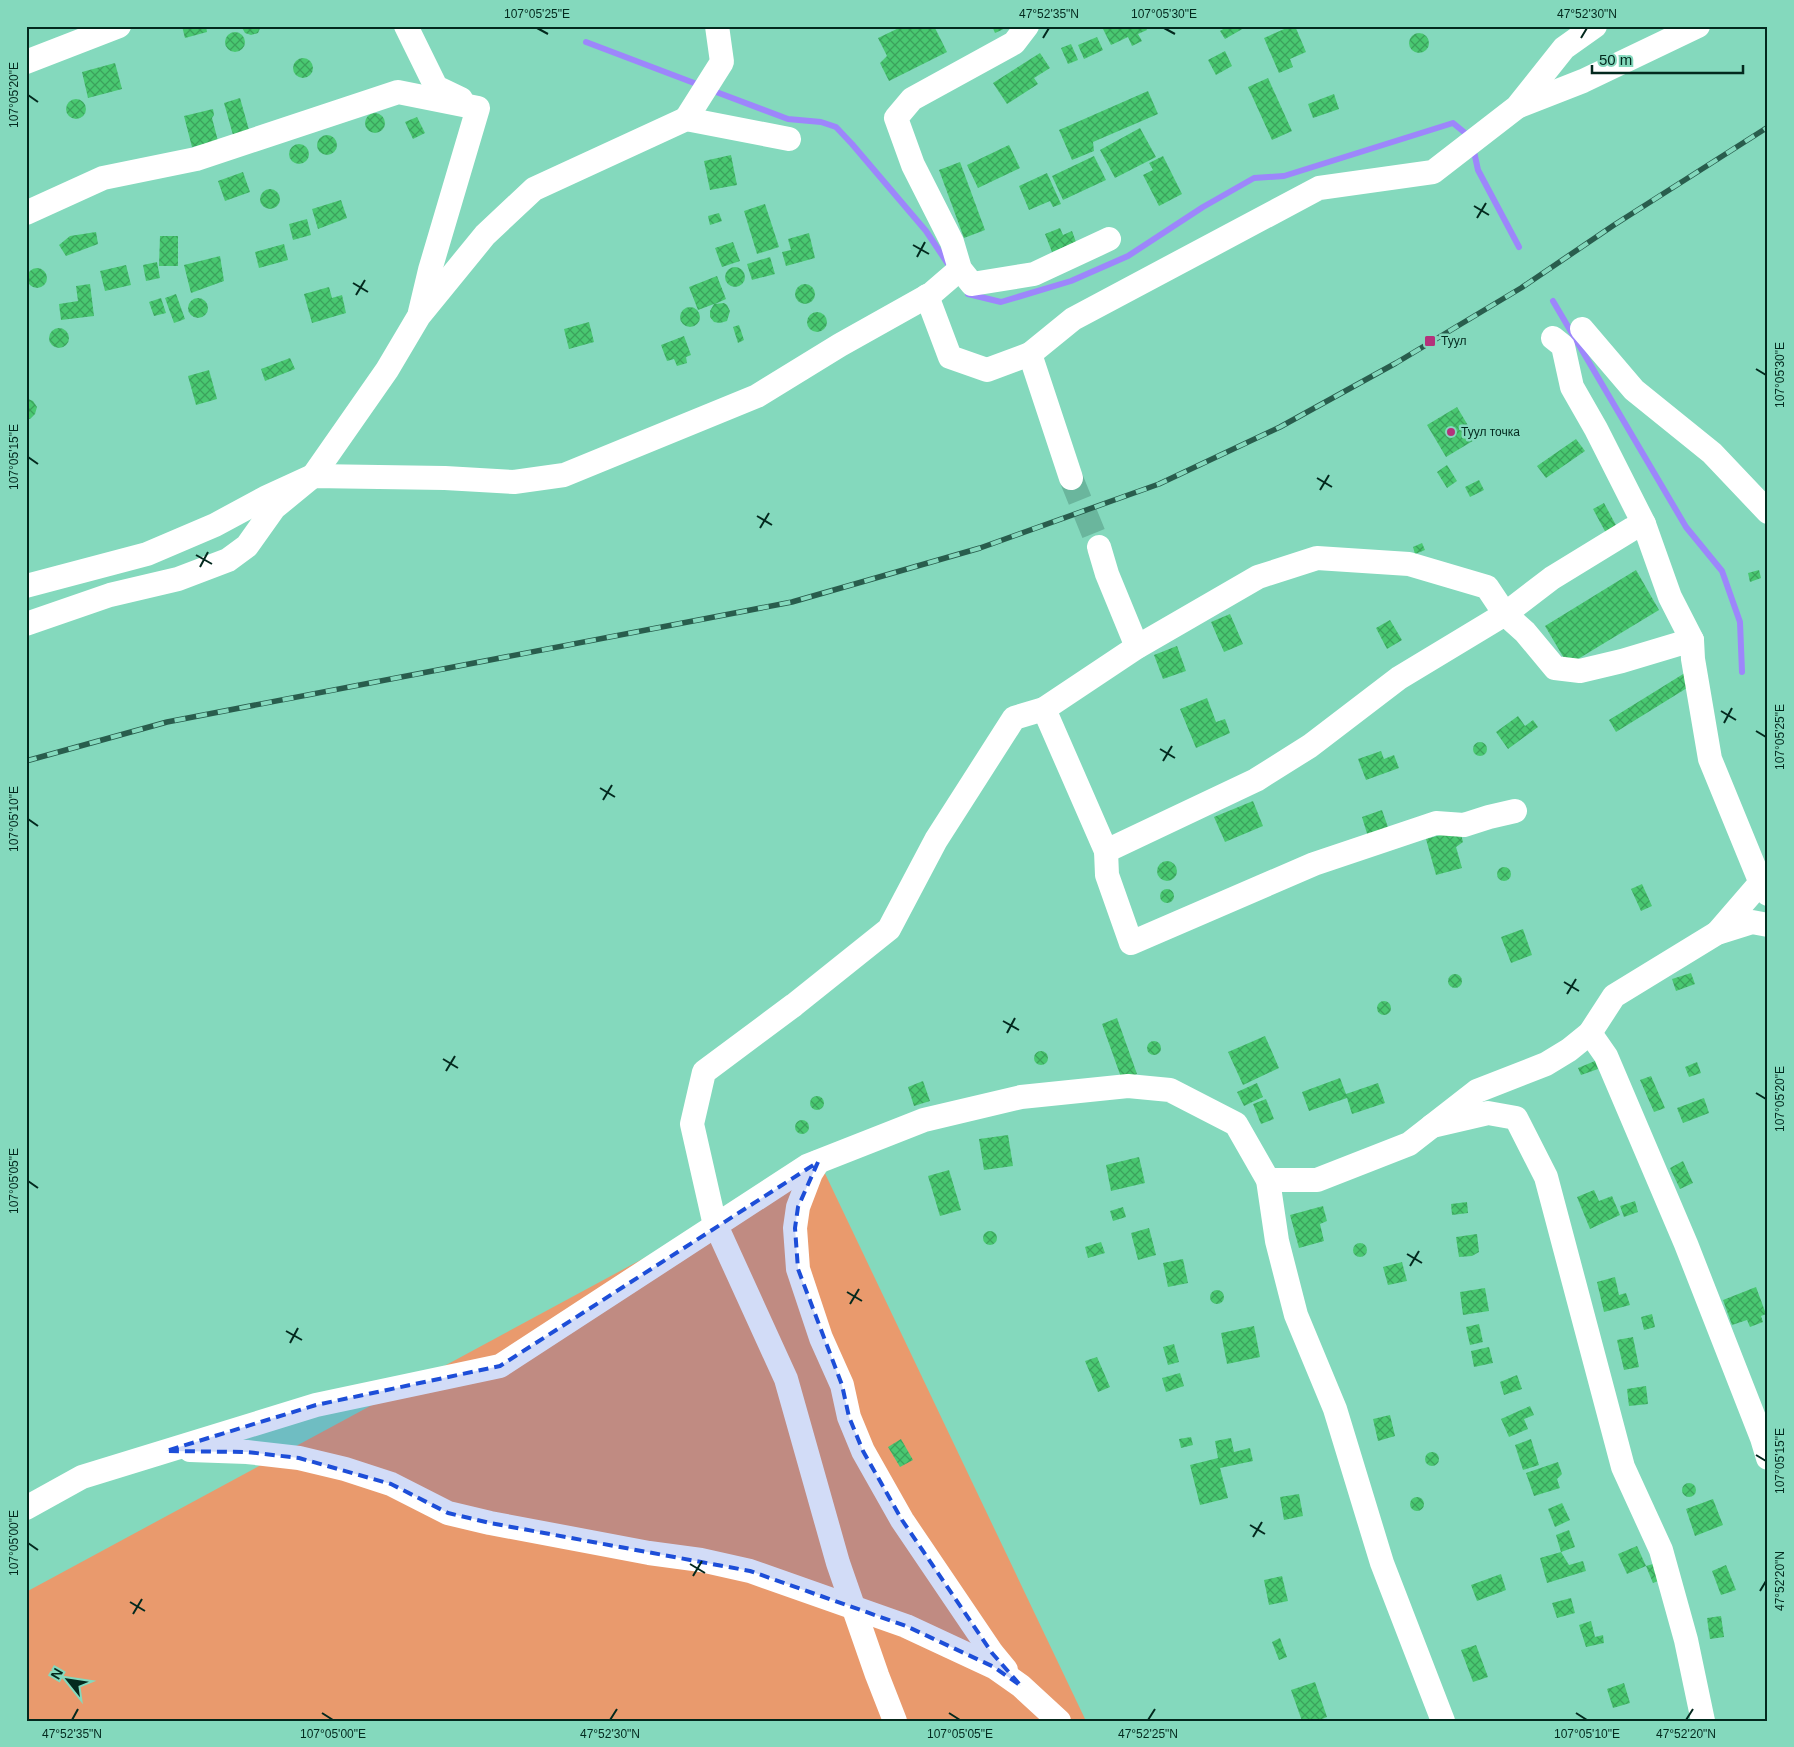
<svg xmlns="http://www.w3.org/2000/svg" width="1794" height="1747" viewBox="0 0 1794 1747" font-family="Arial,sans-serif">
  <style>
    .green { fill: #e99a6d }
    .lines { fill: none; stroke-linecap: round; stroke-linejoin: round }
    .stream { stroke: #9d86fb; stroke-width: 6 }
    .building { fill: url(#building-cross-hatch) }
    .minor-tunnel { stroke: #6ab69d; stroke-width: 24; stroke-dasharray: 24 12; stroke-linecap: butt }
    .minor { stroke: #fff; stroke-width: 24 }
    .rail-casing { stroke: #295d4d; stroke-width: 5.5 }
    .rail { stroke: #84d9bd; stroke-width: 4; stroke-dasharray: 11; stroke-linecap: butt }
    .marked { fill: #1d4ed8; fill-opacity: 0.2; stroke: #1d4ed8; stroke-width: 4; stroke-dasharray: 10 6; stroke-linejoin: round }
    .ticks { fill: none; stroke: #03291e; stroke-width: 2 }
    .poi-dot { fill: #b4327b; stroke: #84d9bd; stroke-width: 2 }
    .labels { text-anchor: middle; stroke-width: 5; stroke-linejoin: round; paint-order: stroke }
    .poi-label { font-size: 12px; fill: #03291e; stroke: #84d9bd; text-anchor: start }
    .neatline { fill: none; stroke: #03291e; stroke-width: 2 }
    .ticks-label { font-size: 12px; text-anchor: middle; fill: #03291e }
  </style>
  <defs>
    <pattern id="building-cross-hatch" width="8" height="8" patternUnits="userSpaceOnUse" patternTransform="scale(1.25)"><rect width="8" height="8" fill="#49c871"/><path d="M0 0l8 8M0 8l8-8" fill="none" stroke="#3ba25c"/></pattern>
  </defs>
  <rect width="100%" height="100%" fill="#84d9bd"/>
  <polygon class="green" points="820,1163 1086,1721 26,1721 26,1592"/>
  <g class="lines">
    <g class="stream">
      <polyline points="586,42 702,86"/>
      <polyline points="711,90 788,119 821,122 836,127 852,144 926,231 950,267"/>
      <polyline points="1473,147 1478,170 1519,247"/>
      <polyline points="968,294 1001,302 1071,281 1128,256 1203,207 1254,178 1284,176 1453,123 1470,137"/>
      <polyline points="1553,301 1686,527 1722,571 1740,622 1742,672"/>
    </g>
  </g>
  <g class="building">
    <polygon points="182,26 206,26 207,32 185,38"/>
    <polygon points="241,26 261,26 258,33 251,35 245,33"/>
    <polygon points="903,26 934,26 947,52 889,81 880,63 887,56 878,38"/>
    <polygon points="992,26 1010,26 995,33"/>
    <polygon points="1104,26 1145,26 1147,30 1138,34 1142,41 1132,46 1128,37 1111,45 1102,27"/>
    <polygon points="1228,26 1243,26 1244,28 1225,39 1220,31"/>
    <polygon points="1291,26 1295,26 1306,52 1290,59 1293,67 1279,73 1264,38"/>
    <circle cx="235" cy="42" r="10"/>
    <circle cx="1419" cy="43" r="10"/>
    <polygon points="1097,37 1103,50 1084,59 1078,45"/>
    <polygon points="1071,44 1078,60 1068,64 1061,48"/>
    <polygon points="1225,51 1232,66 1216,75 1208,60"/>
    <polygon points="1040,53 1050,68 1034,78 1038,84 1007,104 993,83"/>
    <circle cx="303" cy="68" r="10"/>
    <polygon points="115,63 122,89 88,98 82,72"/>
    <polygon points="1268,78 1292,131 1272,140 1248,87"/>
    <polygon points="1148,91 1158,114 1093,142 1094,151 1072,160 1059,130"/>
    <polygon points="1334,94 1339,109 1313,118 1308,104"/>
    <polygon points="240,98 249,130 233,135 224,103"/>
    <circle cx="76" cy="109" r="10"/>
    <polygon points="213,109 214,115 212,118 218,141 192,147 184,116"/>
    <circle cx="375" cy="123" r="10"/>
    <polygon points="417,117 425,133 413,139 405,122"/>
    <polygon points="1140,128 1156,157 1115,178 1100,150"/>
    <circle cx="327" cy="145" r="10"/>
    <circle cx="299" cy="154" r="10"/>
    <polygon points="1009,145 1020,168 978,188 967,165"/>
    <polygon points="731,155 737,185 710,190 704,161"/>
    <polygon points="1094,156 1106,180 1063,200 1052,176"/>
    <polygon points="1163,156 1182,194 1159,206 1143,175 1153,170 1149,163"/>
    <polygon points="960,162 985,230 964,238 939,170"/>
    <polygon points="243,172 250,192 225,201 218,181"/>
    <polygon points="1047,173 1061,204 1053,207 1050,201 1029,210 1019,186"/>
    <circle cx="270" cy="199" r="10"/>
    <polygon points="341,200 347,218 318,229 312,209"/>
    <polygon points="765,204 779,247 757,254 744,211"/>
    <polygon points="719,213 722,221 710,225 708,216"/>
    <polygon points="307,219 311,235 293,240 289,224"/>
    <polygon points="1060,228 1063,235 1072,231 1076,242 1052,252 1045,234"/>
    <polygon points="96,232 98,244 66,256 59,245 70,236"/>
    <polygon points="809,233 815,258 786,266 782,252 791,250 788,239"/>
    <polygon points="160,236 178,236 178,266 159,266"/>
    <polygon points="733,242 740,261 722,267 715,248"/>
    <polygon points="284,244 288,260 259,268 255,252"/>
    <polygon points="220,256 224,281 191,293 184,265"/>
    <polygon points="770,257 775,274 752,280 747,264"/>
    <polygon points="157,262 160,278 146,281 143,265"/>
    <polygon points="126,265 131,285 105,291 100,271"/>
    <circle cx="735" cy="277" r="10"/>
    <circle cx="37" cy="278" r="10"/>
    <polygon points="717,276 726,299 715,304 724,303 727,305 730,311 727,321 720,323 714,322 710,317 710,311 714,304 698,310 689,287"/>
    <circle cx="805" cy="294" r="10"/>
    <polygon points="90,284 94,316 61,320 59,304 78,301 76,286"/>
    <polygon points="329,287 332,298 342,295 346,313 312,323 304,294"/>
    <polygon points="176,294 185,319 174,323 165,298"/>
    <circle cx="198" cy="308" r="10"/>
    <polygon points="161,298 166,313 154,316 149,302"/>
    <circle cx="690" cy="317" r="10"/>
    <circle cx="817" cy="322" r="10"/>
    <polygon points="589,322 594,342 569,349 564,329"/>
    <polygon points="739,325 744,340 738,343 733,327"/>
    <circle cx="59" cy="338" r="10"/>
    <polygon points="684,336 691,355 686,357 687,363 677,366 674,359 667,361 661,345"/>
    <polygon points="290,358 295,369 265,381 261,369"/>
    <polygon points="209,370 217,399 196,405 188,376"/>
    <polygon points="26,398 33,401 37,407 35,414 30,419 26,419"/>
    <polygon points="1457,407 1476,439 1446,457 1427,425"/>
    <polygon points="1576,439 1585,451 1546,478 1537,466"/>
    <polygon points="1447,465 1457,481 1447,488 1437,472"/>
    <polygon points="1479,480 1484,490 1470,497 1465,487"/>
    <polygon points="1604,503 1618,529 1607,535 1593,509"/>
    <polygon points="1422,543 1425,550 1415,554 1413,547"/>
    <polygon points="1636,570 1659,610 1568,665 1545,626"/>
    <polygon points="1759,570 1761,578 1750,582 1748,573"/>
    <polygon points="1230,614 1243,644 1224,652 1211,622"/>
    <polygon points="1390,620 1402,640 1387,649 1376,628"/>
    <polygon points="1177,646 1186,671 1163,679 1154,655"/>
    <polygon points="1688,671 1695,683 1616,732 1609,720"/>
    <polygon points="1207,698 1216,722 1225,719 1230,733 1196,748 1180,709"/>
    <polygon points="1518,716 1525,726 1533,720 1538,727 1508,749 1496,732"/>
    <circle cx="1480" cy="749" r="7"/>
    <polygon points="1381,751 1384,759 1394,755 1399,768 1366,780 1358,759"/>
    <polygon points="1253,801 1263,826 1225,842 1214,817"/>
    <polygon points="1382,810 1390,833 1369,840 1362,817"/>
    <polygon points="1460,830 1463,842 1456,847 1462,868 1436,875 1426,839"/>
    <circle cx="1167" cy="871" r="10"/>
    <circle cx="1504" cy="874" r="7"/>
    <polygon points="1642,884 1652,906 1641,911 1631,889"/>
    <circle cx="1167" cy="896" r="7"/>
    <polygon points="1523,929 1532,955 1511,963 1501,937"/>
    <polygon points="1691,973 1695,984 1676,991 1672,979"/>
    <circle cx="1455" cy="981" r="7"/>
    <circle cx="1384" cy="1008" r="7"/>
    <polygon points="1117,1018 1137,1074 1122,1080 1102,1024"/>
    <polygon points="1265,1036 1279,1068 1243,1085 1228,1052"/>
    <circle cx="1154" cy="1048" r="7"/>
    <circle cx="1041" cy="1058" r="7"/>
    <polygon points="1595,1061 1598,1069 1581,1075 1578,1068"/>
    <polygon points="1697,1062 1701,1073 1689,1077 1685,1067"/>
    <polygon points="1651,1076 1665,1108 1654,1112 1640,1080"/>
    <polygon points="1340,1078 1346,1094 1378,1083 1385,1103 1352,1114 1347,1098 1309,1111 1302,1092"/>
    <polygon points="923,1081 930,1101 914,1106 908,1087"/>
    <polygon points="1257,1083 1263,1097 1244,1106 1237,1092"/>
    <circle cx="817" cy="1103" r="7"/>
    <polygon points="1704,1098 1709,1113 1683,1123 1677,1108"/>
    <polygon points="1266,1099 1274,1119 1261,1124 1253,1104"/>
    <circle cx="802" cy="1127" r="7"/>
    <polygon points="1008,1135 1013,1166 984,1170 979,1139"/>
    <polygon points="1139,1157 1145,1183 1111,1191 1106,1165"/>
    <polygon points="1683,1161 1693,1183 1680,1189 1670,1168"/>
    <polygon points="949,1170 961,1210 940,1216 928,1176"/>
    <polygon points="1594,1190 1599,1201 1612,1196 1620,1215 1590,1229 1577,1197"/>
    <polygon points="1635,1201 1638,1212 1624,1217 1620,1206"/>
    <polygon points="1467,1202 1468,1213 1452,1215 1451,1204"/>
    <polygon points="1323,1206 1327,1221 1320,1224 1324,1241 1299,1248 1290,1215"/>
    <polygon points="1123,1207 1126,1217 1113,1221 1110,1211"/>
    <polygon points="1149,1228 1156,1255 1138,1260 1131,1233"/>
    <circle cx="990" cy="1238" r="7"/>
    <polygon points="1477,1234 1479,1252 1472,1256 1459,1257 1456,1237"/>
    <polygon points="1101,1242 1105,1253 1088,1258 1085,1247"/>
    <circle cx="1360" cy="1250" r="7"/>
    <polygon points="1183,1259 1188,1283 1168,1287 1163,1263"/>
    <polygon points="1402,1262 1407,1281 1388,1285 1383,1267"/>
    <polygon points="1615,1277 1619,1295 1626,1293 1630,1305 1604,1312 1597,1282"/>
    <polygon points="1756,1287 1766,1314 1761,1316 1763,1322 1750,1327 1747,1320 1732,1325 1723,1300"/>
    <polygon points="1485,1288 1489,1311 1463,1315 1460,1292"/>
    <circle cx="1217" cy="1297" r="7"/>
    <polygon points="1652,1314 1655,1327 1644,1330 1641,1317"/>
    <polygon points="1479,1324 1483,1342 1470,1345 1466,1327"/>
    <polygon points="1254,1326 1260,1357 1227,1364 1221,1333"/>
    <polygon points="1633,1337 1639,1367 1624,1370 1617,1340"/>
    <polygon points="1174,1344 1179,1362 1168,1365 1163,1347"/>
    <polygon points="1489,1347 1493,1363 1474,1367 1471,1351"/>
    <polygon points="1097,1357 1110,1387 1098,1392 1085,1361"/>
    <polygon points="1180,1373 1184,1386 1166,1392 1162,1378"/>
    <polygon points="1517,1375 1522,1389 1504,1395 1500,1382"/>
    <polygon points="1646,1386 1648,1404 1629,1406 1627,1389"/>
    <polygon points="1530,1406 1534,1415 1524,1419 1528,1429 1509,1437 1501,1419"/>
    <polygon points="1390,1415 1395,1436 1378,1441 1373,1419"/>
    <polygon points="1191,1437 1193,1445 1181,1448 1179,1439"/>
    <polygon points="1231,1438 1234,1452 1250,1448 1253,1461 1220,1468 1228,1498 1200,1505 1190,1465 1218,1458 1215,1441"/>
    <polygon points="901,1439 913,1460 900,1467 888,1447"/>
    <polygon points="1531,1439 1539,1465 1523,1470 1515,1445"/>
    <circle cx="1432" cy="1459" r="7"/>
    <polygon points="1558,1462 1562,1474 1557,1479 1560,1488 1534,1496 1526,1473"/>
    <circle cx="1689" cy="1490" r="7"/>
    <polygon points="1299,1494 1303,1516 1284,1520 1280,1497"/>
    <circle cx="1417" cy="1504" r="7"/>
    <polygon points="1713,1499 1723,1525 1695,1536 1686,1509"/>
    <polygon points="1562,1503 1570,1520 1555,1527 1548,1509"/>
    <polygon points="1569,1530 1575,1547 1561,1552 1556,1535"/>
    <polygon points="1637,1546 1646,1566 1627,1574 1618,1554"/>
    <polygon points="1561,1552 1569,1565 1583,1561 1586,1571 1547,1583 1540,1558"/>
    <polygon points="1660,1562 1666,1578 1653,1583 1646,1566"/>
    <polygon points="1726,1565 1736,1590 1721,1595 1712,1571"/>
    <polygon points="1501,1574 1506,1590 1477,1601 1471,1585"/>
    <polygon points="1282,1576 1288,1601 1269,1605 1264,1580"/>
    <polygon points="1571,1598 1575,1613 1557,1618 1552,1603"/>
    <polygon points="1721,1616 1724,1637 1710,1639 1707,1618"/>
    <polygon points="1591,1621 1595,1637 1603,1635 1604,1643 1586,1647 1579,1625"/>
    <polygon points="1280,1638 1287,1657 1279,1660 1272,1642"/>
    <polygon points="1476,1645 1488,1677 1473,1682 1461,1650"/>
    <polygon points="1315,1682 1327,1717 1317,1721 1302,1721 1291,1690"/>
    <polygon points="1624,1683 1630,1703 1613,1708 1607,1689"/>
  </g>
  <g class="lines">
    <polyline class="minor-tunnel" points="1071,478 1099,547"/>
    <g class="minor">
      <polyline points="406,26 436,87 461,99"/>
      <polyline points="1027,26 1014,43 912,99 896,118 913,165 952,242 960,269 972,284 1034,274 1109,239"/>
      <polyline points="26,62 119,26"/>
      <polyline points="1519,106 1583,81 1698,26"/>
      <polyline points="686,119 722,62 717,26"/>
      <polyline points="26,213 103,178 196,159 398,92 478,108 430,270 420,312"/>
      <polyline points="927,296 950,357 987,370 1030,354 1073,319 1319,188 1433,172 1517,107 1564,48 1595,26"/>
      <polyline points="1582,329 1634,390 1712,453 1768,512"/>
      <polyline points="1553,338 1563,346 1572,387 1596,429 1644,524 1670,597 1692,640"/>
      <polyline points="1030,354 1071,478"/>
      <polyline points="1099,547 1107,574 1137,647"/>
      <polyline points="26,586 147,554 215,525 265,498 313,476 445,478 514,482 564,475 757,396 840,345 931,294 960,269"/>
      <polyline points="26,624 110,595 178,579 228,560 247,546 274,508 313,476 387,370 419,316 485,235 534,189 686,119 789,139"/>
      <polyline points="1515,811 1489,817 1464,825 1436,823 1314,864 1131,943 1107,875 1106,851 1044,709 1137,647 1258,577 1317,558 1409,564 1487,587 1505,614 1552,578 1632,529 1644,524"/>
      <polyline points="1106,851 1256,780 1310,746 1399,678 1505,614 1525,632 1555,668 1580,671 1622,661 1692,640 1693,659 1710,759 1760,881 1768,894"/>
      <polyline points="1717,933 1768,874"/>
      <polyline points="1590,1033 1606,1056 1686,1244 1762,1438 1768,1458"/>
      <polyline points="1432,1126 1488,1113 1516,1118 1546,1177 1623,1467 1661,1550 1686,1640 1703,1721"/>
      <polyline points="818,1162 811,1173 798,1207 795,1228 798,1269 821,1338 842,1385 849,1417 863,1451 902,1520 992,1653 1006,1670"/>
      <polyline points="1268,1180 1317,1180 1409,1144 1477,1091 1546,1064 1569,1050 1590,1033 1614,996 1717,933 1752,922 1768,925"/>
      <polyline points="190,1450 247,1452 299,1458 345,1469 391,1484 448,1513 490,1523 649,1553 701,1560 750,1571 906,1626 994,1667 1021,1686 1059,1721"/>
      <polyline points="26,1508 82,1477 316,1405 500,1366 807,1166 924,1120 1021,1097 1128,1086 1170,1090 1236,1124 1268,1180 1277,1241 1296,1315 1335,1409 1382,1563 1443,1721"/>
      <polyline points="895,1721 877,1675 838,1563 786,1379 714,1221 692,1124 704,1072 794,1005 889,929 936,840 1014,718 1044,709"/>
    </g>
    <defs>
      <polyline id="rail" points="26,761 167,722 792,602 980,548 1159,484 1280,427 1396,363 1521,288 1614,225 1768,127"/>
    </defs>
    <use href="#rail" class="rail-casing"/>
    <use href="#rail" class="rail"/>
  </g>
  <path class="marked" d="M818 1162 798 1207 795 1228 798 1269 842 1385 849 1417 863 1451 902 1520 992 1653 1021 1686 994 1667 906 1626 750 1571 490 1523 448 1513 391 1484 299 1458 247 1452 166 1451 316 1405 500 1366Z"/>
  <path class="ticks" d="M537 28 548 34M1164 28 1175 34M1043 38 1049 28M1581 38 1587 28M28 95 38 102M1474 206 1489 215M1477 218 1486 203M913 245 929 254M917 257 925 242M353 283 368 292M356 295 365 280M1756 369 1766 375M28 457 38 464M1317 478 1332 487M1320 490 1329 475M757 516 772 525M760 528 769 513M196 555 212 564M200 567 208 552M1721 711 1736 720M1724 723 1732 708M1756 731 1766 737M1160 749 1175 758M1163 761 1172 746M600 788 615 797M603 800 612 785M28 819 38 826M1564 982 1579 991M1567 994 1576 979M1003 1021 1019 1030M1007 1033 1015 1018M443 1059 458 1068M446 1071 455 1056M1756 1093 1766 1099M28 1181 38 1188M1407 1254 1422 1263M1410 1266 1419 1251M847 1292 862 1301M850 1304 859 1289M286 1331 302 1340M290 1343 298 1328M1756 1455 1766 1461M1250 1525 1265 1534M1253 1537 1262 1522M28 1543 38 1550M690 1564 705 1573M693 1576 702 1561M1760 1591 1766 1581M130 1602 145 1611M133 1614 142 1599M322 1713 333 1720M949 1713 960 1720M1576 1713 1587 1720M72 1720 78 1709M610 1720 617 1709M1148 1720 1155 1709M1686 1720 1693 1709"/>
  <g class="poi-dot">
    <rect x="1424" y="335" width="12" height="12" rx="2.5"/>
    <circle cx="1451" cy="432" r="5"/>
  </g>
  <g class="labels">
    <g class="poi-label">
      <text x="1441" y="345">Туул</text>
      <text x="1461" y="436">Туул точка</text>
    </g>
  </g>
  <rect width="1794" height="1747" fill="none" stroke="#84d9bd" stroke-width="55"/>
  <g transform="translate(68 1680) rotate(300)" stroke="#84d9bd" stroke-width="4" paint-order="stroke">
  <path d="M0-4L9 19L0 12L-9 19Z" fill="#03291e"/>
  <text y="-8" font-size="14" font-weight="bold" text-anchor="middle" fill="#03291e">N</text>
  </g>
  <path d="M1592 65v8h151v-8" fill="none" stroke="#03291e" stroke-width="2.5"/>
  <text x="1599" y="65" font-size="15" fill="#03291e" stroke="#84d9bd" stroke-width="4" paint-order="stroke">50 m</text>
  <rect x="28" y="28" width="1738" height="1692" class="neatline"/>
  <g class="ticks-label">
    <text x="537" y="18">107°05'25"E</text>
    <text x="1049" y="18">47°52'35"N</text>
    <text x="1164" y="18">107°05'30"E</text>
    <text x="1587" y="18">47°52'30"N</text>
    <text transform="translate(14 95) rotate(-90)" y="4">107°05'20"E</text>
    <text transform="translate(1780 375) rotate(-90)" y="4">107°05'30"E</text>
    <text transform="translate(14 457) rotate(-90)" y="4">107°05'15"E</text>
    <text transform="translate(1780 737) rotate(-90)" y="4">107°05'25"E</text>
    <text transform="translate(14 819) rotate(-90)" y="4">107°05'10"E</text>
    <text transform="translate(1780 1099) rotate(-90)" y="4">107°05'20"E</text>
    <text transform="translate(14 1181) rotate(-90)" y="4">107°05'05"E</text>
    <text transform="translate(1780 1461) rotate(-90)" y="4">107°05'15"E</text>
    <text transform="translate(14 1543) rotate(-90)" y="4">107°05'00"E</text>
    <text transform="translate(1780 1581) rotate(-90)" y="4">47°52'20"N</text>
    <text x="72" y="1738">47°52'35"N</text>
    <text x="333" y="1738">107°05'00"E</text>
    <text x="610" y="1738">47°52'30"N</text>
    <text x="960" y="1738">107°05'05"E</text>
    <text x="1148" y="1738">47°52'25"N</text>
    <text x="1587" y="1738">107°05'10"E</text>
    <text x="1686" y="1738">47°52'20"N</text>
  </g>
</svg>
